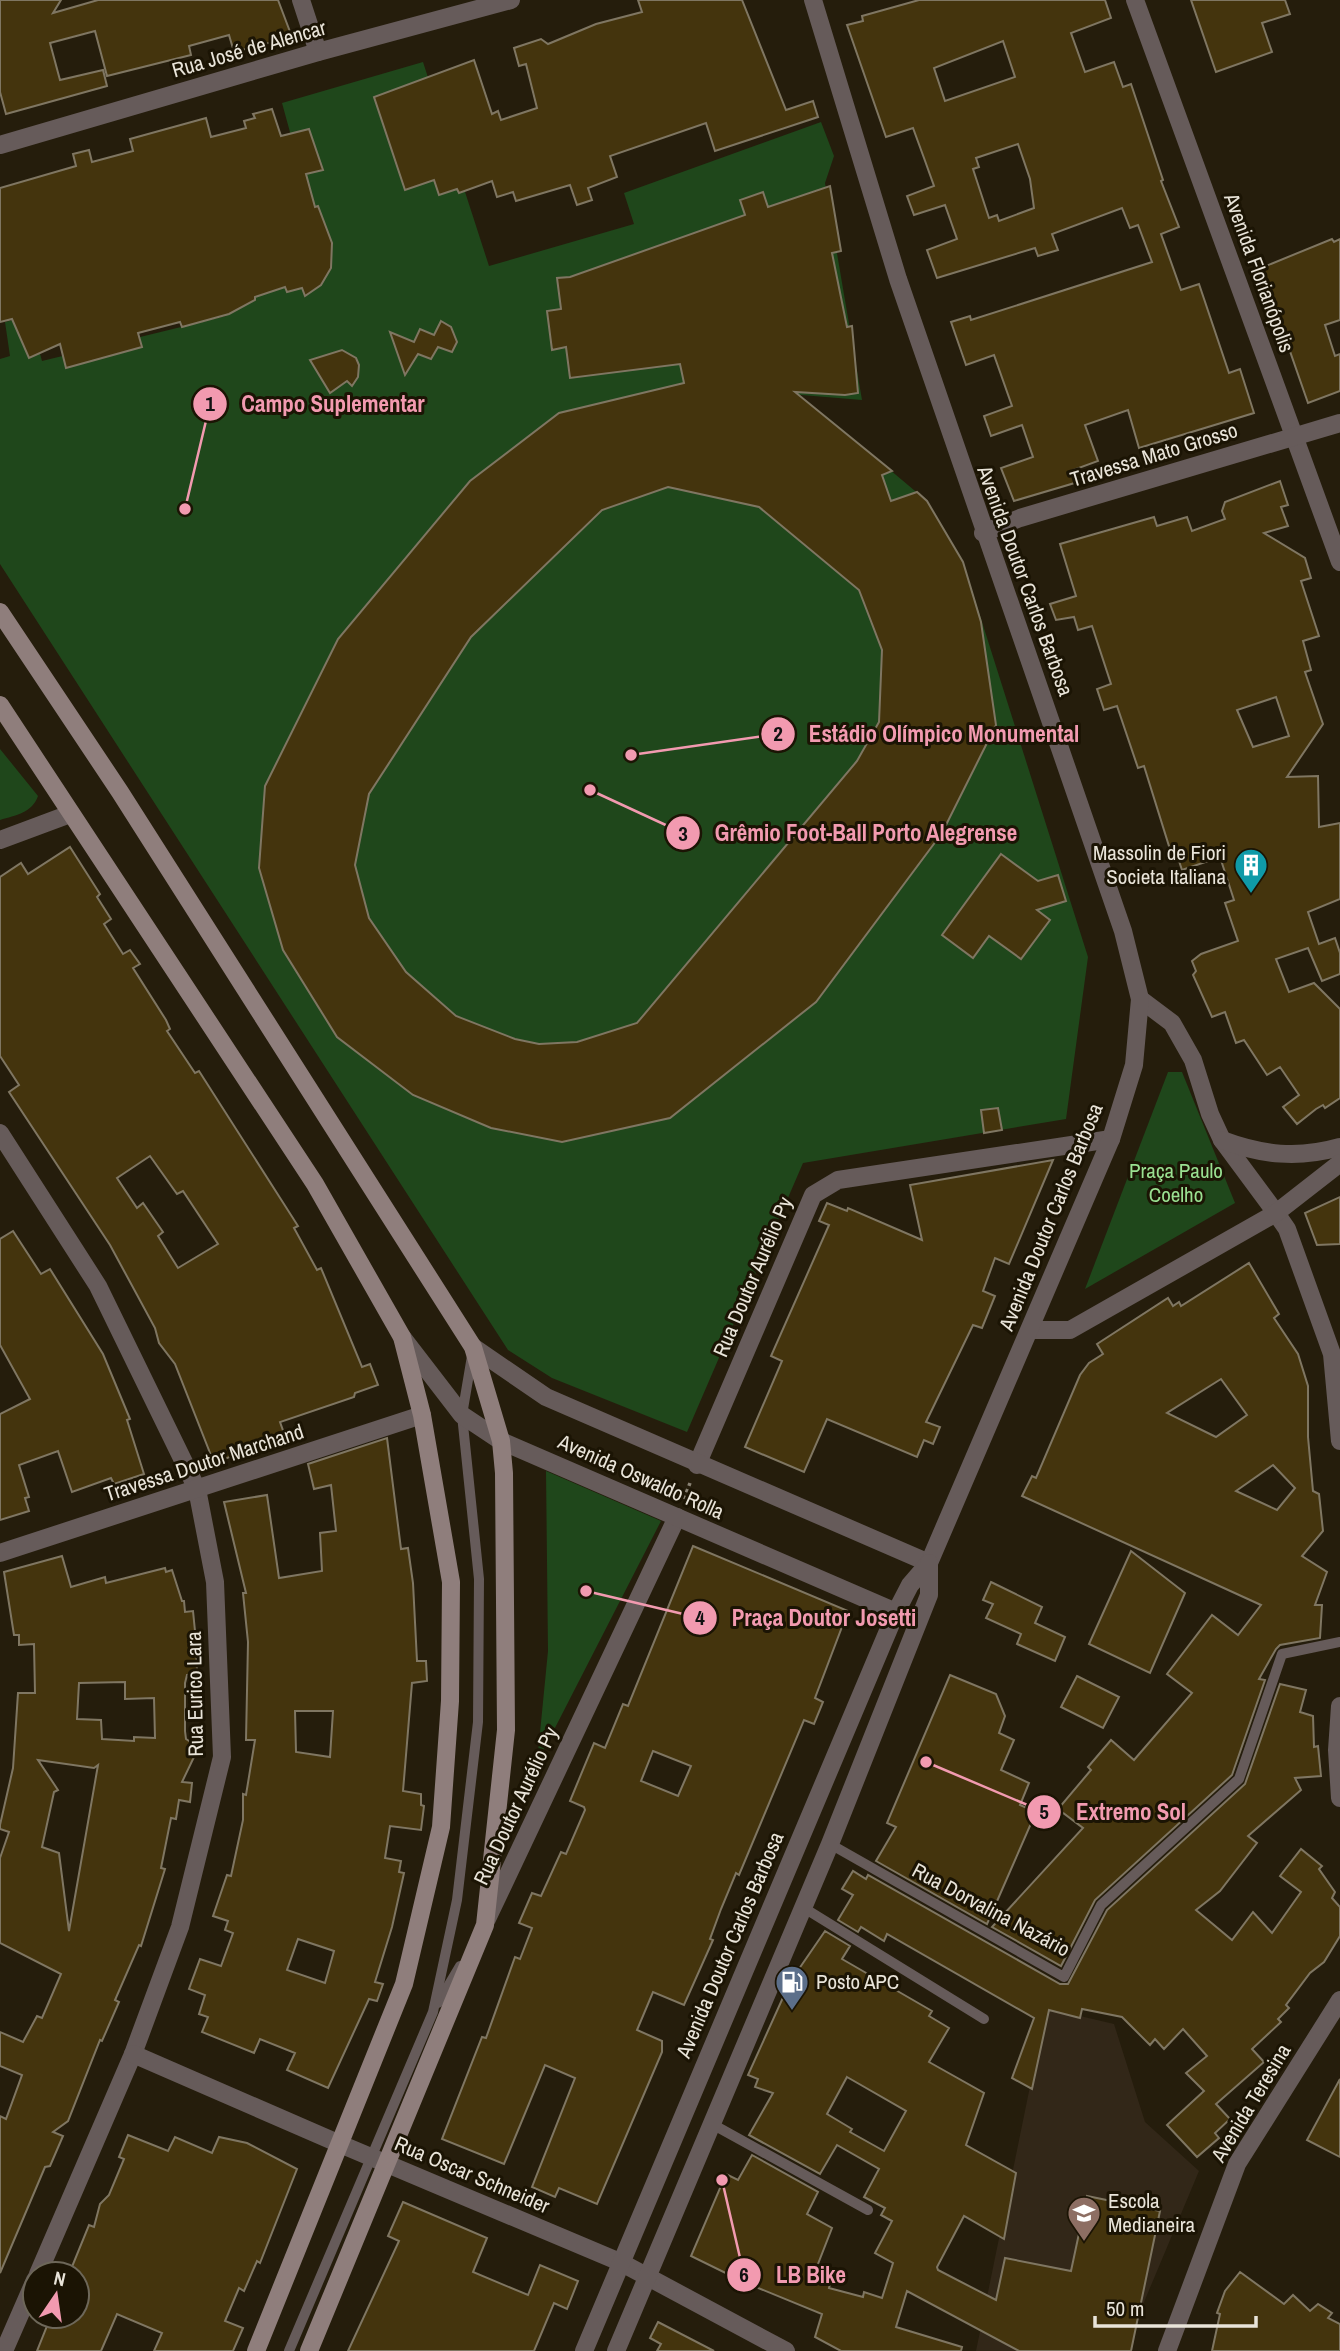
<svg xmlns="http://www.w3.org/2000/svg" width="1340" height="2351" viewBox="0 0 1340 2351" font-family="'Archivo Narrow',sans-serif">
  <style>
    .education { fill: #322718 }
    .green { fill: #1f471b }
    .building { fill: #44340d; stroke: #7f7662; stroke-width: 2; fill-rule: evenodd }
    .lines { fill: none; stroke-linecap: round; stroke-linejoin: round }
    .path { stroke: #898274; stroke-width: 3.5; stroke-dasharray: 3.5 3.5; stroke-linecap: butt }
    .service { stroke: #665b5a; stroke-width: 10 }
    .minor { stroke: #665b5a; stroke-width: 18 }
    .tertiary { stroke: #665b5a; stroke-width: 18 }
    .secondary { stroke: #8f7e7c; stroke-width: 18 }
    .labels { text-anchor: middle; stroke-width: 6; stroke-linejoin: round; paint-order: stroke }
    .street-label { font-size: 21px; fill: #e9e4d9; stroke: #1b1404 }
    .poi-label { font-size: 21px; fill: #e9e4d9; stroke: #1b1404; text-anchor: start }
    .park-label { font-size: 21px; fill: #9ae091; stroke: #1b1404 }
    .leader { fill: none; stroke: #f29ab0; stroke-width: 2.5 }
    .callout-dot { fill: #f29ab0; stroke: #1b1404; stroke-width: 2.5 }
    .mark-label { font-size: 21px; text-anchor: middle; font-weight: bold; fill: #111 }
    .callout-label { font-size: 23px; text-anchor: middle; font-weight: bold; fill: #f29ab0; stroke: #1b1404; stroke-width: 6; stroke-linejoin: round; paint-order: stroke }
  </style>
  <rect width="100%" height="100%" fill="#251d0c"/>
  <polygon class="education" points="1046,2008 1114,2024 1145,2122 1199,2171 1139,2314 1132,2351 976,2351"/>
  <g class="green">
    <polygon points="423,62 489,266 634,224 624,193 821,122 834,156 825,183 862,400 742,390 742,396 827,417 927,501 963,562 1088,957 1066,1119 803,1163 687,1432 552,1378 508,1350 0,564 0,359 10,356 5,322 30,316 42,361 226,316 211,272 319,238 282,103"/>
    <path d="M0 749 38 796C32 813 16 815 0 820Z"/>
    <polygon points="1168,1072 1182,1072 1235,1203 1085,1289"/>
    <polygon points="546,1471 661,1521 537,1763 548,1651"/>
  </g>
  <g class="building">
    <polygon points="0,0 61,0 53,13 98,0 278,0 292,37 234,52 229,35 189,46 191,55 107,76 95,31 50,43 60,80 103,70 107,86 6,114 0,92"/>
    <polygon points="638,0 742,0 786,110 813,101 818,117 715,151 706,123 610,156 617,177 588,188 592,200 577,205 570,185 516,201 513,192 497,197 492,181 459,193 457,189 439,195 434,180 405,190 374,97 474,60 492,114 498,111 501,120 537,108 526,64 519,66 514,48 541,39 548,44 596,24 642,12"/>
    <path d="M919 0H1105L1111 18 1071 33 1085 72 1114 62 1123 87 1131 84 1163 180 1161 181 1179 227 1161 234 1181 290 1199 284 1229 373 1240 369 1254 413 1139 448 1128 410 1085 425 1098 461 1073 470 1078 482 1014 501 1001 468 1033 457 1022 425 991 436 984 416 1012 406 994 355 966 365 951 322 970 316 971 320 1152 262 1138 225 1130 228 1122 208 1052 234 1058 250 1038 256 1035 248 937 278 927 250 957 239 945 205 914 215 907 196 934 186 924 158 913 128 886 137 847 25 863 21 862 16ZM1003 41 1015 77 945 101 934 68ZM1018 144 1030 179 1034 208 999 221 997 215 989 218 973 169 979 167 976 158Z"/>
    <polygon points="1191,0 1285,0 1290,14 1262,23 1272,52 1216,72"/>
    <polygon points="272,109 281,136 309,129 323,170 306,174 315,207 318,206 332,243 331,268 321,285 305,296 302,288 287,292 285,287 255,297 255,300 229,314 182,327 180,322 138,333 142,347 66,368 60,344 29,358 12,319 0,322 0,188 76,166 73,154 89,150 92,162 133,151 130,139 206,118 211,137 246,128 244,121 255,118 253,114"/>
    <path d="M830 186 841 251 832 253 847 327 852 326 858 393 845 395 795 392 892 471 882 475 891 501 917 492 927 501 963 562 981 622 996 725 942 833 816 1002 670 1118 562 1142 491 1128 413 1095 337 1037 283 950 259 868 265 786 338 639 470 481 559 413 684 383 680 364 570 378 566 347 552 350 547 311 561 309 557 278 570 277 745 215 740 200 763 192 768 207ZM668 487 759 507 859 590 882 650 879 722 857 761 637 1023 577 1042 539 1044 515 1039 456 1016 406 972 369 918 355 865 369 794 471 637 602 510Z"/>
    <polygon points="1332,239 1334,242 1340,239 1340,320 1325,325 1335,356 1340,354 1340,391 1308,403 1261,268"/>
    <polygon points="441,321 451,327 457,342 452,352 438,347 431,359 418,354 405,375 390,332 414,342 420,329 434,335"/>
    <polygon points="342,350 356,358 359,365 358,377 352,386 347,381 330,393 310,360"/>
    <path d="M1280 481 1288 505 1281 507 1288 526 1264 533 1305 558 1311 578 1301 581 1319 636 1303 641 1311 670 1305 672 1323 724 1287 777 1318 776 1319 827 1340 823V899L1308 912 1319 944 1335 938 1340 953V974L1322 981 1308 948 1276 959 1289 992 1314 983 1340 1009V1098L1325 1108 1323 1105 1316 1109 1297 1124 1283 1107 1299 1095 1280 1067 1267 1075 1244 1040 1236 1043 1225 1012 1212 1017 1193 975 1196 971 1192 961 1201 954 1238 941 1225 903 1234 900 1220 857 1182 870 1177 855 1174 856 1169 846 1144 766 1138 768 1117 706 1104 710 1097 689 1111 684 1092 626 1078 630 1074 617 1056 620 1050 604 1076 596 1060 544 1154 517 1157 526 1187 517 1192 531 1225 519 1222 511 1225 502ZM1276 697 1289 736 1253 747 1237 710Z"/>
    <path d="M70 847 100 894 97 897 111 919 104 924 123 954 130 950 140 964 133 968 166 1020 170 1029 167 1031 195 1073 199 1071 298 1226 294 1228 317 1270 321 1268 362 1367 370 1364 378 1385 355 1393 354 1397 280 1422 285 1436 214 1463 175 1364 159 1343 155 1328 110 1245 9 1092 19 1085 0 1056V877L21 863 28 874ZM150 1156 177 1194 183 1191 218 1244 178 1268 158 1236 163 1232 143 1203 137 1208 117 1178Z"/>
    <polygon points="1001,854 1038,881 1058,875 1066,901 1037,910 1050,920 1021,959 989,936 973,958 942,935"/>
    <polygon points="998,1108 1002,1130 984,1133 981,1110"/>
    <polygon points="1053,1160 1009,1264 995,1258 983,1291 995,1296 982,1328 973,1325 926,1422 940,1427 933,1444 924,1440 917,1457 827,1419 804,1472 745,1447 782,1361 771,1356 829,1225 819,1221 827,1203 847,1211 848,1208 922,1240 910,1185"/>
    <polygon points="1340,1197 1340,1244 1317,1245 1305,1213"/>
    <polygon points="13,1231 41,1274 50,1269 103,1354 130,1419 127,1420 144,1474 114,1484 111,1478 72,1492 58,1451 19,1465 29,1497 25,1498 29,1511 0,1520 0,1414 30,1399 0,1345 0,1239"/>
    <path d="M1249 1263 1279 1314 1274 1318 1298 1354 1308 1386V1437L1313 1491 1319 1494 1323 1531 1302 1556 1327 1572 1315 1605H1322L1320 1638 1280 1645 1276 1649 1259 1679 1265 1680 1232 1775 1095 1900 1061 1966 992 1927 1083 1828 1058 1809 1091 1770 1088 1767 1111 1740 1134 1760 1192 1693 1167 1674 1212 1615 1238 1635 1261 1605 1022 1496 1032 1476 1036 1478 1080 1375 1089 1363 1103 1354 1097 1344 1168 1298 1173 1306 1179 1302 1181 1306ZM1221 1379 1247 1415 1216 1437 1167 1413ZM1273 1465 1295 1488 1277 1510 1236 1491Z"/>
    <path d="M387 1438 401 1549 408 1548 413 1583 417 1661H426L427 1681 412 1683 403 1791 421 1794V1805L424 1806 421 1830 390 1826 385 1858 401 1861 399 1872 404 1873 392 1927 375 1982 383 1984 377 2001 369 1999 328 2088 287 2070 295 2053 260 2039 254 2053 202 2032 208 2017 199 2014 205 1995 189 1989 200 1959 221 1966 233 1933 225 1930 228 1921 213 1916 227 1875 231 1876 243 1820V1794L246 1795 255 1740H246L248 1642 243 1593H246L224 1502 267 1495 279 1578 322 1571 320 1533 336 1531 331 1485 314 1489 308 1464ZM295 1711H333L330 1757 296 1752ZM298 1939 334 1951 325 1983 287 1970Z"/>
    <path d="M693 1546 848 1611 815 1698 823 1702 814 1724 804 1720 739 1875 736 1873 721 1909 710 1939 713 1940 684 2005 653 1992 637 2030 662 2041V2052L597 2204 559 2188 555 2197 532 2187 575 2078 545 2065 504 2164 442 2139 482 2037 486 2038 515 1957 520 1959 532 1928 519 1923 532 1893 541 1896 561 1852 566 1854 585 1810 584 1807 570 1801 594 1743 605 1748 623 1704 628 1706ZM653 1751 691 1766 678 1796 641 1781Z"/>
    <polygon points="1131,1551 1185,1593 1150,1673 1089,1644"/>
    <path d="M62 1556 71 1587 105 1577 106 1583 165 1568 166 1572 172 1570 182 1601H184L185 1612 193 1611 196 1641 197 1674 187 1675 185 1683V1731L186 1739 195 1745 194 1757 182 1782 192 1783 190 1802 179 1800 176 1819 171 1818 161 1868 165 1869 141 1946 139 1945 115 2000 119 2002 102 2041 100 2040 68 2121 53 2132 63 2136 50 2166 45 2167 0 2273V2116L6 2119 22 2075 0 2066V2032L23 2042 37 2016 42 2018 61 1974 0 1943V1858L9 1832 0 1829V1825L13 1768 18 1693H35L34 1644 19 1645V1635H14L4 1572ZM125 1682V1699L154 1698 155 1738 134 1737V1741L102 1739 101 1720 77 1719 79 1683ZM38 1760 94 1768 98 1765 69 1931 59 1853 42 1847 54 1792 58 1790Z"/>
    <polygon points="991,1582 1042,1607 1035,1623 1065,1637 1055,1661 1017,1644 1021,1634 986,1618 993,1604 983,1600"/>
    <polygon points="950,1675 996,1694 1005,1716 999,1733 1014,1740 1001,1770 1029,1783 1020,1805 1036,1812 987,1924 876,1861 896,1827 887,1823"/>
    <polygon points="1077,1676 1119,1697 1103,1728 1061,1707"/>
    <polygon points="1280,1684 1306,1690 1300,1712 1313,1716 1314,1747 1318,1746 1321,1776 1295,1778 1301,1790 1248,1836 1257,1843 1220,1891 1196,1910 1232,1940 1253,1912 1272,1933 1301,1892 1280,1876 1301,1849 1322,1866 1319,1869 1335,1892 1332,1898 1340,1907 1340,1936 1324,1962 1310,1973 1286,2005 1289,2008 1278,2019 1281,2022 1252,2049 1264,2062 1216,2104 1230,2119 1215,2133 1219,2138 1197,2157 1167,2125 1204,2091 1186,2073 1207,2056 1183,2029 1164,2049 1155,2039 1150,2045 1122,2017 1082,2009 1080,2018 1049,2010 1032,2089 1012,2078 1034,2018 887,1934 884,1941 861,1927 858,1932 838,1920 853,1895 842,1889 853,1871 866,1879 868,1875 1060,1984 1068,1984 1107,1910 1245,1784"/>
    <path d="M825 1931 850 1946 842 1959 932 2011 929 2016 949 2028 929 2062 984 2093 966 2145 1016 2173 1004 2239 964 2216 937 2267 938 2270 996 2300 1005 2258 1071 2271 1087 2196 1160 2211 1131 2351H1019L907 2291 896 2327 962 2347 961 2351H841L815 2337 822 2314 746 2283 691 2256 726 2174 738 2180 752 2155 818 2192 807 2214 832 2228 818 2264 834 2271 829 2288 863 2297 864 2292 882 2298 893 2263 875 2253 892 2221 881 2215 885 2208 864 2197 879 2169 837 2145 820 2174 749 2135 773 2093 755 2087 758 2079 748 2075 790 1982ZM847 2077 906 2111 884 2151 850 2132 852 2129 827 2114Z"/>
    <polygon points="1340,2079 1340,2157 1307,2140"/>
    <polygon points="128,2135 168,2151 175,2137 212,2153 219,2137 247,2143 297,2169 260,2263 257,2261 244,2291 239,2288 225,2321 243,2328 233,2351 154,2351 162,2333 117,2314 101,2351 37,2351 51,2316 77,2316 77,2274 69,2274 89,2225 94,2227 100,2204 109,2195 124,2159 119,2157"/>
    <polygon points="403,2202 487,2238 473,2272 528,2295 540,2265 578,2281 567,2309 554,2303 534,2351 348,2351 399,2241 388,2236"/>
    <polygon points="1240,2272 1284,2304 1293,2295 1310,2311 1318,2304 1332,2313 1328,2318 1340,2324 1340,2351 1212,2351 1220,2314 1217,2313 1225,2291"/>
    <polygon points="658,2322 714,2351 657,2351 661,2344 650,2338"/>
  </g>
  <g class="lines">
    <polyline class="path" points="684,1499 690,1483"/>
    <g class="service">
      <polyline points="830,1844 1064,1977 1101,1905 1239,1779 1282,1654 1340,1642"/>
      <polyline points="804,1908 984,2019"/>
      <polyline points="438,2003 460,1966"/>
      <polyline points="712,2124 868,2210"/>
      <polyline points="289,2351 433,2012 457,1900 478,1722 479,1579 462,1415 472,1356"/>
    </g>
    <g class="minor">
      <polyline points="301,0 318,52"/>
      <polyline points="1135,0 1340,562"/>
      <polyline points="0,145 318,52 511,0"/>
      <polyline points="983,533 1020,518 1340,423"/>
      <polyline points="0,840 70,814"/>
      <polyline points="0,1133 98,1286 197,1489 215,1582 222,1757 180,1927 133,2054 38,2274"/>
      <polyline points="1276,1213 1287,1229 1332,1354 1340,1441"/>
      <polyline points="697,1465 813,1195 838,1180 1111,1139"/>
      <polyline points="0,1553 422,1415"/>
      <polyline points="1340,1706 1337,1750 1340,1798"/>
      <polyline points="487,1919 677,1517"/>
      <polyline points="133,2054 340,2144"/>
      <polyline points="4,2351 35,2280"/>
      <polyline points="1167,2351 1237,2164 1340,2000"/>
    </g>
    <g class="tertiary">
      <polyline points="1140,999 1172,1023 1193,1060 1210,1114 1222,1140 1276,1213"/>
      <path d="M1222 1140C1262 1155 1298 1159 1340 1147"/>
      <polyline points="1030,1330 1070,1330 1276,1213 1340,1163"/>
      <polyline points="402,1337 462,1415 501,1441 896,1612"/>
      <polyline points="473,1347 546,1397 929,1563"/>
      <polyline points="340,2144 620,2262 786,2351"/>
      <polyline points="584,2351 896,1612 910,1585 929,1563 1111,1139 1134,1065 1140,999 1123,931 898,279 813,0"/>
      <polyline points="616,2351 830,1844 929,1595 929,1563"/>
    </g>
    <g class="secondary">
      <polyline points="0,612 120,792 473,1347 501,1441 504,1473 506,1730 485,1925 309,2351"/>
      <polyline points="0,705 315,1184 402,1337 422,1415 451,1582 450,1701 441,1827 404,1984 256,2351"/>
    </g>
  </g>
  <defs>
    <symbol id="building-pin" viewBox="-11 -11 22 30"><path d="M0 17L-7.5 6A9.5 9.5 0 1 1 7.5 6Z" fill="#0f9aa8" stroke="#1b1404"/><path d="M-4-6H4V6H1V3H-1V6H-4ZM-2.5-4.3h1.7v1.8h-1.7ZM.8-4.3h1.7v1.8H.8ZM-2.5-1h1.7V.8h-1.7ZM.8-1h1.7V.8H.8Z" fill="#fff"/></symbol>
    <symbol id="fuel-pin" viewBox="-11 -11 22 30"><path d="M0 17L-7.5 6A9.5 9.5 0 1 1 7.5 6Z" fill="#5c6f8a" stroke="#1b1404"/><path d="M-5.5-6h7V0h2V4h1.3V-2.5L3-4.5l.8-.8L6-3V5H2.5V1h-1V6h-7ZM-4.2-4.7v3.2H.2V-4.7Z" fill="#fff"/></symbol>
    <symbol id="school-pin" viewBox="-11 -11 22 30"><path d="M0 17L-7.5 6A9.5 9.5 0 1 1 7.5 6Z" fill="#8d6e63" stroke="#1b1404"/><path d="M0-5L7-2L0 1L-7-2ZM-4 1L0 2.5L4 1V4Q0 6-4 4Z" fill="#fff"/></symbol>
  </defs>
  <g fill-rule="evenodd">
    <use href="#building-pin" x="1232" y="846" width="38" height="52"/>
    <use href="#fuel-pin" x="773" y="1963" width="38" height="52"/>
    <use href="#school-pin" x="1065" y="2194" width="38" height="52"/>
  </g>
  <g class="labels">
    <g class="street-label">
      <text transform="translate(249 49) rotate(-16)" y="7">Rua José de Alencar</text>
      <text transform="translate(1259 273) rotate(70)" y="7">Avenida Florianópolis</text>
      <text transform="translate(1154 455) rotate(-17)" y="7">Travessa Mato Grosso</text>
      <text transform="translate(1025 581) rotate(70)" y="7">Avenida Doutor Carlos Barbosa</text>
      <text transform="translate(1051 1217) rotate(-68)" y="7">Avenida Doutor Carlos Barbosa</text>
      <text transform="translate(753 1277) rotate(-67)" y="7">Rua Doutor Aurélio Py</text>
      <text transform="translate(204 1463) rotate(-18)" y="7">Travessa Doutor Marchand</text>
      <text transform="translate(641 1477) rotate(24)" y="7">Avenida Oswaldo Rolla</text>
      <text transform="translate(195 1694) rotate(-91)" y="7">Rua Eurico Lara</text>
      <text transform="translate(516 1806) rotate(-65)" y="7">Rua Doutor Aurélio Py</text>
      <text transform="translate(991 1910) rotate(28)" y="7">Rua Dorvalina Nazário</text>
      <text transform="translate(730 1945) rotate(-67)" y="7">Avenida Doutor Carlos Barbosa</text>
      <text transform="translate(1251 2103) rotate(-59)" y="7">Avenida Teresina</text>
      <text transform="translate(472 2175) rotate(23)" y="7">Rua Oscar Schneider</text>
    </g>
    <g class="poi-label">
      <text x="1226" y="860" text-anchor="end">Massolin de Fiori<tspan x="1226" dy="24">Societa Italiana</tspan></text>
      <text x="816" y="1989">Posto APC</text>
      <text x="1108" y="2208">Escola<tspan x="1108" dy="24">Medianeira</tspan></text>
    </g>
    <g class="park-label">
      <text x="1176" y="1178">Praça Paulo<tspan x="1176" dy="24">Coelho</tspan></text>
    </g>
  </g>
  <path class="leader" d="M185 509L210 404M631 755L778 734M590 790L683 833M586 1591L700 1618M926 1762L1044 1812M722 2180L744 2275"/>
  <g class="callout-dot">
    <circle cx="185" cy="509" r="7"/>
    <circle cx="631" cy="755" r="7"/>
    <circle cx="590" cy="790" r="7"/>
    <circle cx="586" cy="1591" r="7"/>
    <circle cx="926" cy="1762" r="7"/>
    <circle cx="722" cy="2180" r="7"/>
    <circle cx="210" cy="404" r="18"/>
    <circle cx="778" cy="734" r="18"/>
    <circle cx="683" cy="833" r="18"/>
    <circle cx="700" cy="1618" r="18"/>
    <circle cx="1044" cy="1812" r="18"/>
    <circle cx="744" cy="2275" r="18"/>
  </g>
  <g class="mark-label">
    <text x="210" y="411">1</text>
    <text x="778" y="741">2</text>
    <text x="683" y="841">3</text>
    <text x="700" y="1625">4</text>
    <text x="1044" y="1819">5</text>
    <text x="744" y="2282">6</text>
  </g>
  <g class="callout-label">
    <text x="333" y="412">Campo Suplementar</text>
    <text x="944" y="742">Estádio Olímpico Monumental</text>
    <text x="866" y="841">Grêmio Foot-Ball Porto Alegrense</text>
    <text x="824" y="1626">Praça Doutor Josetti</text>
    <text x="1131" y="1820">Extremo Sol</text>
    <text x="811" y="2283">LB Bike</text>
  </g>
  <g transform="translate(56 2295) rotate(13)"><circle r="33" fill="#1b1404" stroke="#6d6759" stroke-width="2"/>
  <path d="M0-5L12 26L0 18L-12 26Z" fill="#f29ab0"/>
  <text y="-10" font-size="19" font-weight="bold" text-anchor="middle" fill="#e9e4d9">N</text>
  </g>
  <path d="M1095 2316v10h161v-10" fill="none" stroke="#e9e4d9" stroke-width="3.5"/>
  <text x="1106" y="2316" font-size="21" fill="#e9e4d9" stroke="#1b1404" stroke-width="5" paint-order="stroke">50 m</text>
</svg>
